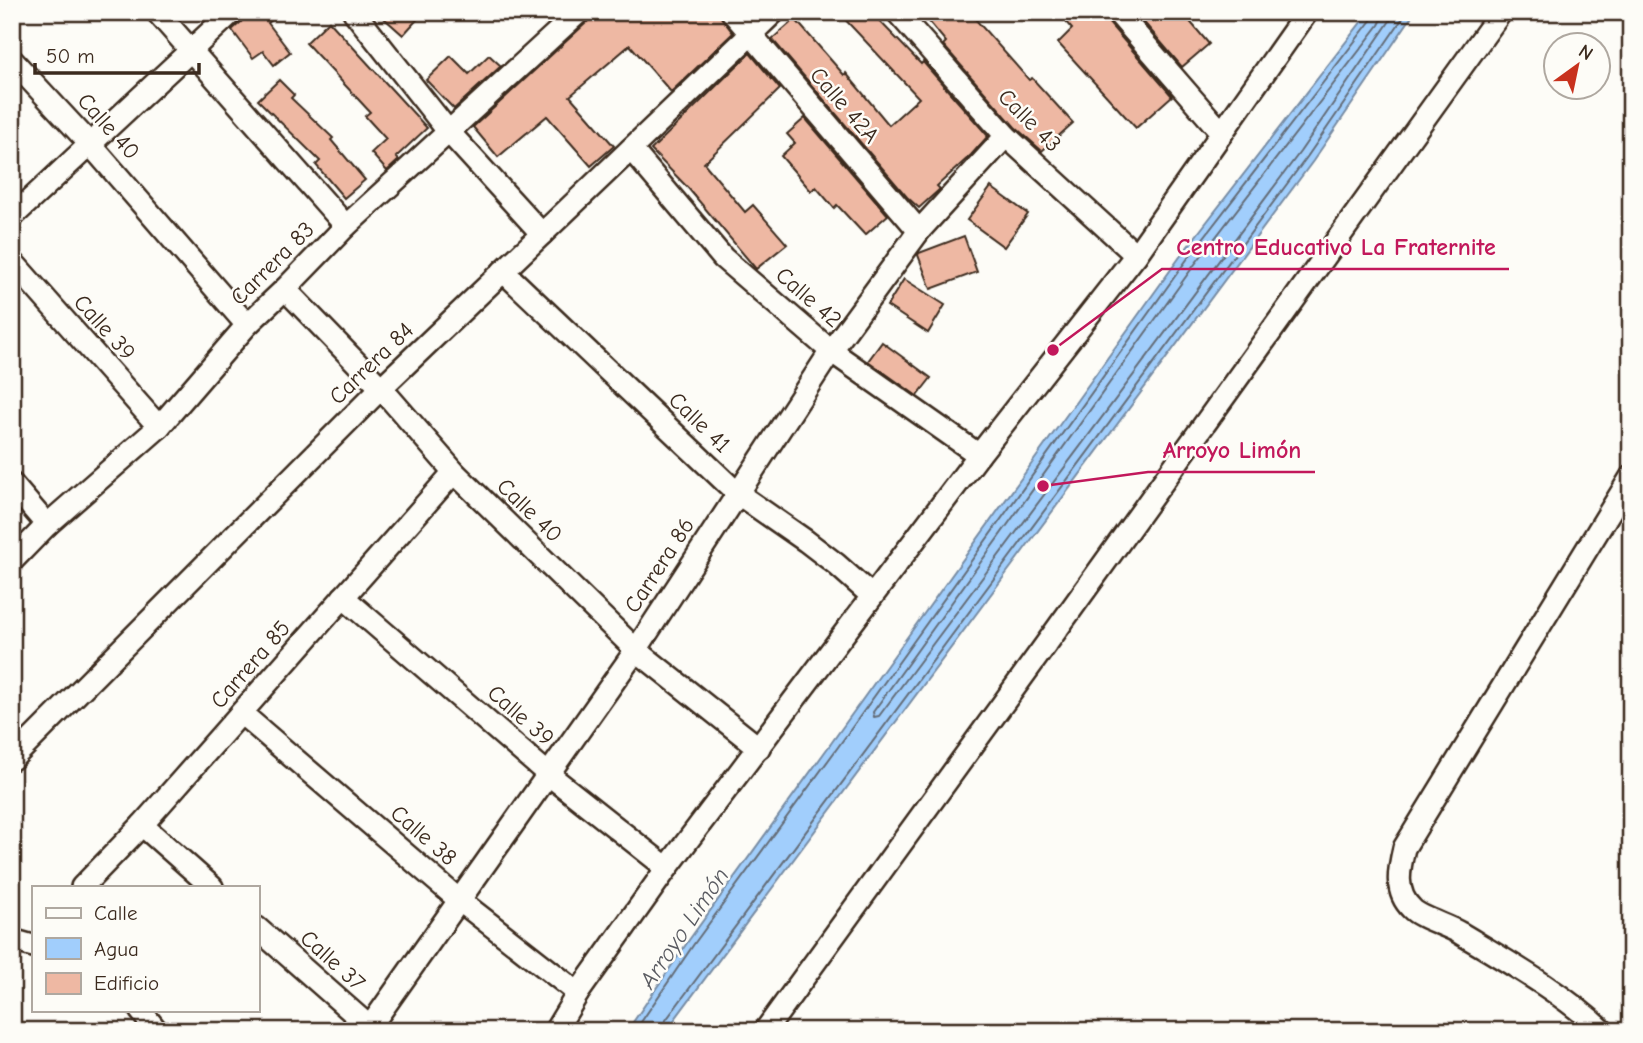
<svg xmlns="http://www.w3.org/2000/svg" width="1643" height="1043" viewBox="0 0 1643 1043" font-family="'Comic Neue',sans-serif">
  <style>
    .water { fill: #a1cefc; stroke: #788ca3; stroke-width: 2 }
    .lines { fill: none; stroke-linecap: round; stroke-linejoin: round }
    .shore { stroke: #646c77; stroke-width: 2 }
    .stream { stroke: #788ca3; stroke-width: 7 }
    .building { fill: #eeb8a3; stroke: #3b2a1e; stroke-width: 2 }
    .minor-casing { stroke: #3b2a1e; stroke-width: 26 }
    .minor { stroke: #fdfcf7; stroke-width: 21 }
    .labels { text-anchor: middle; stroke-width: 5; stroke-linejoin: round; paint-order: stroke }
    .street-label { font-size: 23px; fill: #3b2a1e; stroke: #fdfcf7 }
    .water-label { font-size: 24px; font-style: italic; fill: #5a5b61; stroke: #fdfcf7 }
    .leader { fill: none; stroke: #c2185b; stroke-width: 2.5 }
    .callout-dot { fill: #c2185b; stroke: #fdfcf7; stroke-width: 2.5 }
    .callout-label { font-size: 24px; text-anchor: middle; font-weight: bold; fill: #c2185b; stroke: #fdfcf7; stroke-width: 5; stroke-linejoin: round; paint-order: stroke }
  </style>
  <rect width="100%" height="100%" fill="#fdfcf7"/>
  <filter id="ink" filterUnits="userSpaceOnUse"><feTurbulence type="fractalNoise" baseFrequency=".0143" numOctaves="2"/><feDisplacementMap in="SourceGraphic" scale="14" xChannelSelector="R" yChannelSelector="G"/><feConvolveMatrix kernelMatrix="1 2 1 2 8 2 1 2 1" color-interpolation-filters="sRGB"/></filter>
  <g filter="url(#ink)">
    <polygon class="water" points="1369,12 1415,12 1313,161 666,1031 627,1031 689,940 832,742 1182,254"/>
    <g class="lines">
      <g class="shore">
        <polyline points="1383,12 1382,19 1379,25 1195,264 873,712 874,717 879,716 1300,152 1396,12"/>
        <polyline points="635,1031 694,944 838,747 1188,258 1372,19 1374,12"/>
        <polyline points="661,1031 663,1024 1307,157 1407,12"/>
      </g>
      <polyline class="stream" points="12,1028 15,1031"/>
    </g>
    <g class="building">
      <polygon points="248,12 282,12 268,23 290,52 274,65 263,51 253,58 232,30 241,22"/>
      <polygon points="377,12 424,12 403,35"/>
      <polygon points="598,12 717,12 733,33 671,92 630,45 570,96 614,146 591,166 547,116 498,157 473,127"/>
      <polygon points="838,12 871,12 921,64 923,62 988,136 971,155 937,186 940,189 919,208 907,197 772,39 795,19 844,75 846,73 889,125 919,98"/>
      <polygon points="921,12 969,12 1029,80 1032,78 1073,123 1042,151 1015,127 943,45 946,42"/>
      <polygon points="1057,12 1104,12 1107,21 1172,96 1136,128 1058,43 1072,29"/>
      <polygon points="1135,12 1182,12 1209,44 1182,67"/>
      <polygon points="329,21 427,128 396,157 399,160 387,171 371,153 386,139 365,116 370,112 306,43"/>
      <polygon points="750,53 780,89 704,163 745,212 753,205 787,244 756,269 688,188 651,150"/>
      <polygon points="489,55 501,66 454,109 426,80 451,56 469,74"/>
      <polygon points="279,80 294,95 291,98 333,138 331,140 365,180 344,198 316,165 320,161 258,100"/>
      <polygon points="805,118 888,215 865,235 837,205 834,208 816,187 811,191 781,156 795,143 787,134"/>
      <polygon points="991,187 1028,214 1004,247 967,220"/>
      <polygon points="964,236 977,272 931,289 918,255 919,253"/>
      <polygon points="904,279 945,305 928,333 887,306"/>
      <polygon points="882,342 931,378 917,396 868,361"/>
    </g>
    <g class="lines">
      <defs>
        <g id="minor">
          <polyline points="157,12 346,226"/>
          <polyline points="354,12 448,131 542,234"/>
          <polyline points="732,12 919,231"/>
          <polyline points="897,12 1006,136 1136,255"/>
          <polyline points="1117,12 1222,133"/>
          <polyline points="12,60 90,144 247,325"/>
          <polyline points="631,149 723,258 831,351 979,455"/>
          <polyline points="12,217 232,12"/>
          <polyline points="12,261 159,427"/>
          <polyline points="503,271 737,493 806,541 836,564 872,596"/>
          <polyline points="285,289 381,388 454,472 636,650 759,748"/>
          <polyline points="12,484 47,525"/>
          <polyline points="12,561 47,525 159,427 247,325 285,289 346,226 579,12"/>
          <polyline points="343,597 548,774 667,868"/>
          <polyline points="241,713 459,900 578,993"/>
          <polyline points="12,759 381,388 774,12"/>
          <polyline points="142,825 212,887"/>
          <polyline points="82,887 142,825 454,472"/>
          <polyline points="257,928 374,1031"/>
          <polyline points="12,940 33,946"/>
          <polyline points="140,1010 157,1031"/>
          <polyline points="367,1031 636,650 831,351 919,231 1006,136"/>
          <polyline points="555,1031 578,993 667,868 979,455 1136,255 1307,12"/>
          <polyline points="765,1031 1052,636 1501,12"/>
          <path d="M1603 1031C1563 993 1508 962 1460 933 1449 926 1419 917 1412 909 1394 892 1399 869 1404 848L1631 477"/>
        </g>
      </defs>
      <use href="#minor" class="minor-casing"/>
      <use href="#minor" class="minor"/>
    </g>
  </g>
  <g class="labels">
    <g class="street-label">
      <text transform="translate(845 105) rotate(49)" y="8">Calle 42A</text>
      <text transform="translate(1030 120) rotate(45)" y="8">Calle 43</text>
      <text transform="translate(109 126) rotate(48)" y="8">Calle 40</text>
      <text transform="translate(272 263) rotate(-45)" y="8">Carrera 83</text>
      <text transform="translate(809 297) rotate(41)" y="8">Calle 42</text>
      <text transform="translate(105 327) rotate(48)" y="8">Calle 39</text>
      <text transform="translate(371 363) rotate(-44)" y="8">Carrera 84</text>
      <text transform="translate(700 422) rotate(44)" y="8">Calle 41</text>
      <text transform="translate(530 510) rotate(44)" y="8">Calle 40</text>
      <text transform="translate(659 565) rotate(-57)" y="8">Carrera 86</text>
      <text transform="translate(250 664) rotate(-49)" y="8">Carrera 85</text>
      <text transform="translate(521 715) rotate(41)" y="8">Calle 39</text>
      <text transform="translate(424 835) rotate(41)" y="8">Calle 38</text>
      <text transform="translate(333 960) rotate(42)" y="8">Calle 37</text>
    </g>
    <g class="water-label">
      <text transform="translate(684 928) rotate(-56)" y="8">Arroyo Limón</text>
    </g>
  </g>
  <path class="leader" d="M1053 350L1162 269H1509M1043 486L1148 472H1315"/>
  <g class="callout-dot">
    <circle cx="1053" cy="350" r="7"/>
    <circle cx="1043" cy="486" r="7"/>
  </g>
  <g class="callout-label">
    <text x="1336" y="255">Centro Educativo La Fraternite</text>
    <text x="1232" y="458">Arroyo Limón</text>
  </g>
  <rect width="1643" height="1043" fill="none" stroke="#fdfcf7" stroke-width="42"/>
  <rect x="21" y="21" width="1601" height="1001" fill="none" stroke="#3b2a1e" stroke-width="2.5" filter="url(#ink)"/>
  <rect x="32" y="886" width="228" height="126" fill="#fdfcf7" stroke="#afa8a0" stroke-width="2"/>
  <rect x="46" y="908" width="35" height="10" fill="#fdfcf7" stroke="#afa8a0" stroke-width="2"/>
  <text x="94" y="920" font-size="21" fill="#3b2a1e">Calle</text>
  <rect x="46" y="938" width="35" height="21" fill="#a1cefc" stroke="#afa8a0" stroke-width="2"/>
  <text x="94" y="956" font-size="21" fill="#3b2a1e">Agua</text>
  <rect x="46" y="973" width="35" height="21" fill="#eeb8a3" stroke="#afa8a0" stroke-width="2"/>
  <text x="94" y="990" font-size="21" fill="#3b2a1e">Edificio</text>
  <g transform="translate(1577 66) rotate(33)"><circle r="33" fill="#fdfcf7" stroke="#afa8a0" stroke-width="2"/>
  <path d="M0-5L12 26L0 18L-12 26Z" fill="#c8321e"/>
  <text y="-10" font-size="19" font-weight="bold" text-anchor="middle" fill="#3b2a1e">N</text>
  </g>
  <path d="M35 63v10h164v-10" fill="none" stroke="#3b2a1e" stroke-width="3.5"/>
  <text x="46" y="63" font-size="21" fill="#3b2a1e" stroke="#fdfcf7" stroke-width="5" paint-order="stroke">50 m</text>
</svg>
